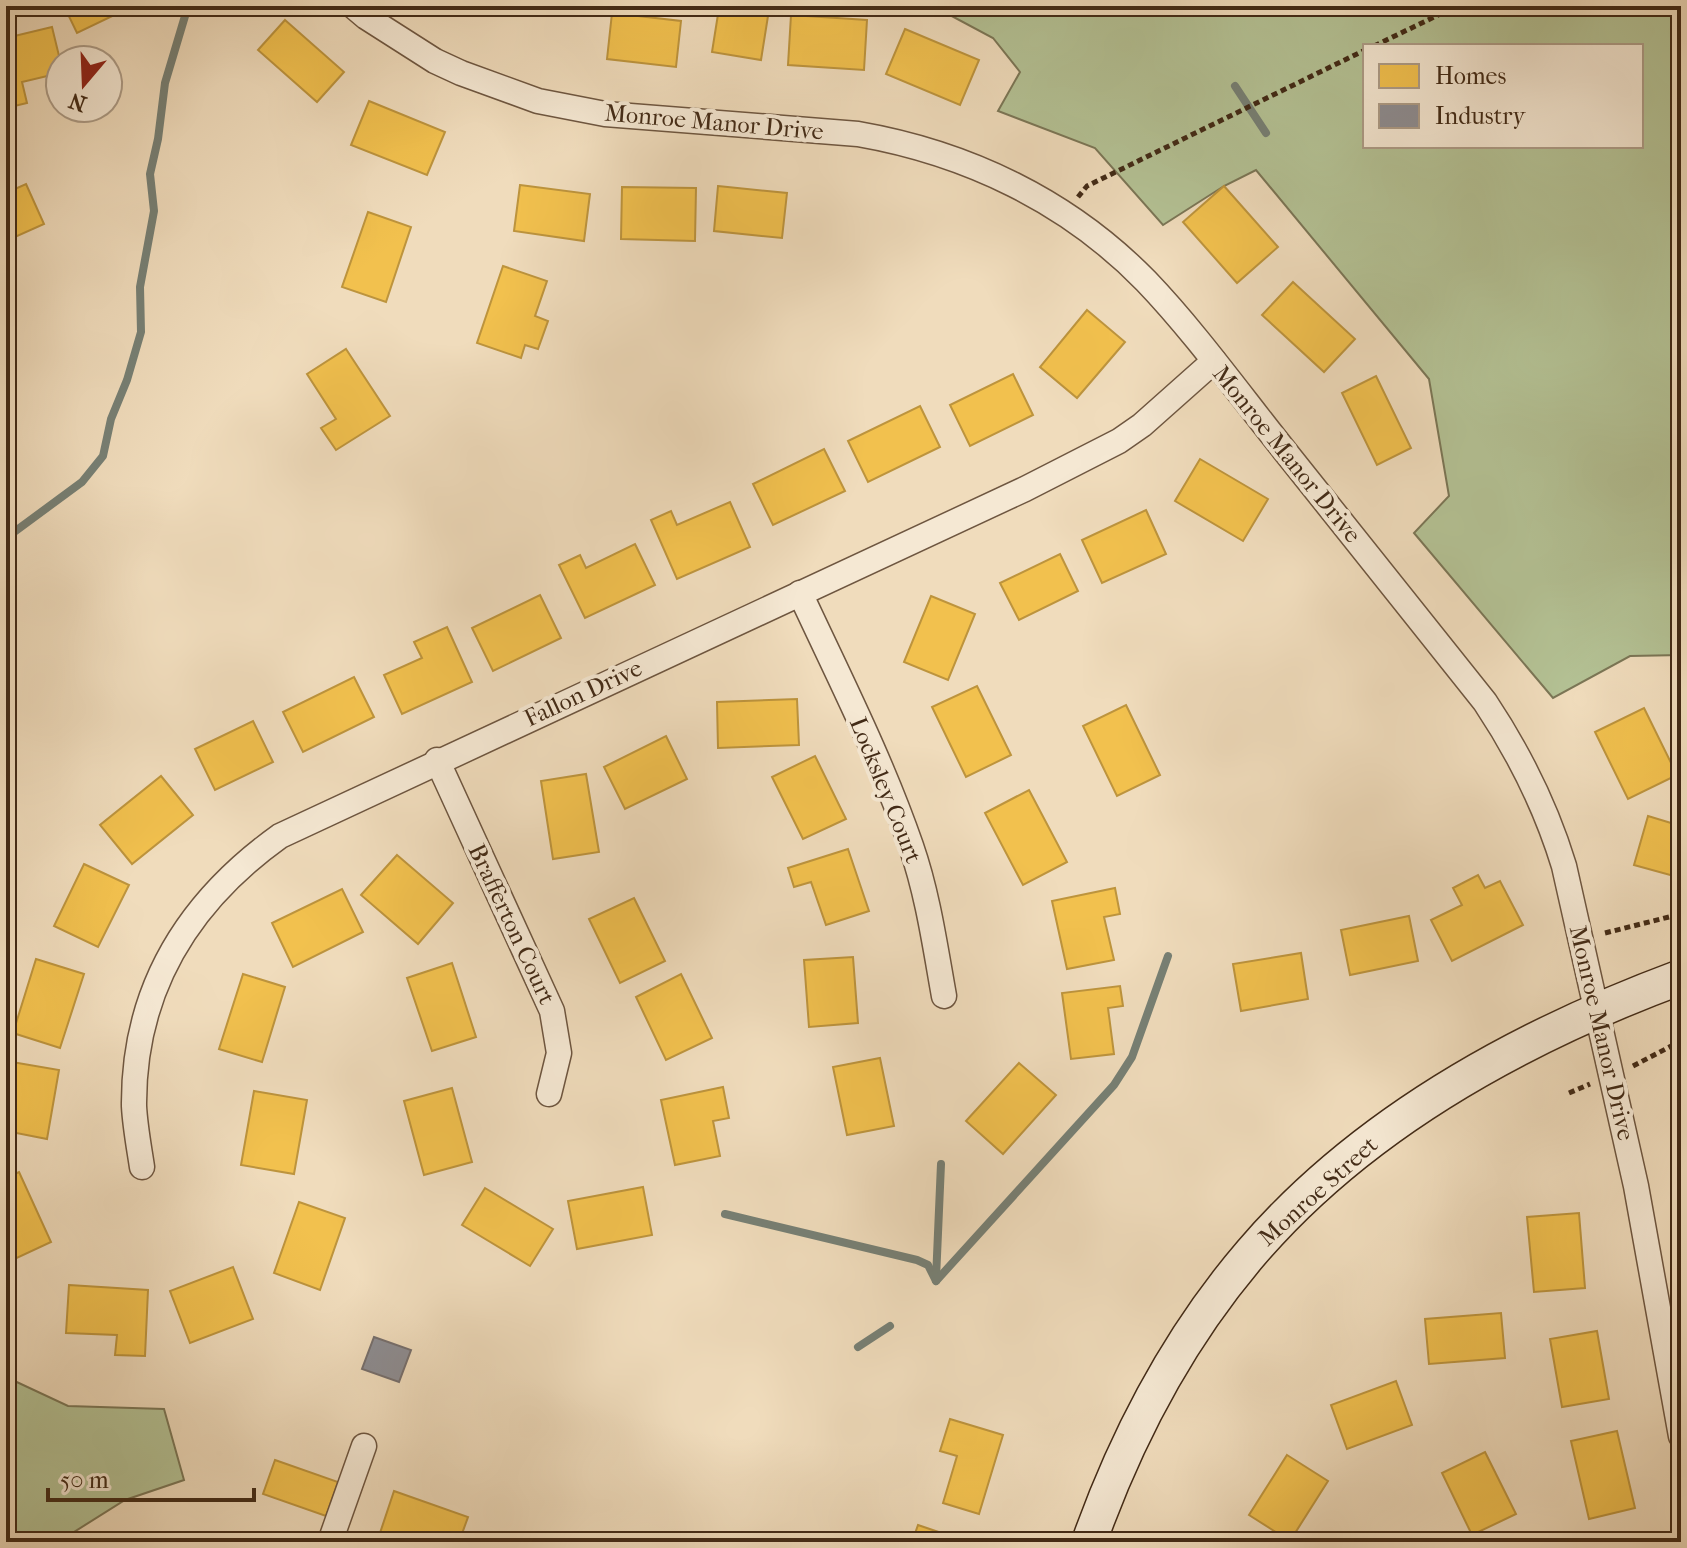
<svg xmlns="http://www.w3.org/2000/svg" width="1687" height="1548" viewBox="0 0 1687 1548" font-family="'IM FELL French Canon',serif">
  <style>
    .green { fill: #b4c295; stroke: #7b7656; stroke-width: 2; fill-rule: evenodd }
    .homes { fill: #f2c14e; stroke: #bd943d; stroke-width: 2 }
    .industry { fill: #8d8d92; stroke: #766f6d; stroke-width: 2 }
    .lines { fill: none; stroke-linecap: round; stroke-linejoin: round }
    .stream { stroke: #778075; stroke-width: 8 }
    .minor-casing { stroke: #6e5640; stroke-width: 27 }
    .secondary-casing { stroke: #422a16; stroke-width: 37 }
    .path { stroke: #422a16; stroke-width: 5; stroke-dasharray: 6 4; stroke-linecap: butt }
    .minor { stroke: #f5e8d3; stroke-width: 24 }
    .secondary { stroke: #f5e8d3; stroke-width: 34 }
    .labels { text-anchor: middle; stroke-width: 8; stroke-linejoin: round; paint-order: stroke }
    .street-label { font-size: 24px; fill: #422a16; stroke: #f5e8d3 }
  </style>
  <rect width="100%" height="100%" fill="#f0dcbc"/>
  <filter id="stains"><feTurbulence type="fractalNoise" baseFrequency=".0025" numOctaves="4"/><feColorMatrix values="0 0 0 0 .2 0 0 0 0 .09 0 0 0 0 .02 0 0 0 .5 -.17"/></filter>
  <radialGradient id="worn" r=".72"><stop offset=".6" stop-color="#630" stop-opacity="0"/><stop offset="1" stop-color="#630" stop-opacity=".3"/></radialGradient>
  <g class="green">
    <path d="M933 6H1681V655L1630 656 1553 698 1414 533 1449 496 1429 379 1256 170 1224 186 1163 225 1095 148 998 111 1020 72 993 38ZM1365 46H1641V146H1365Z"/>
    <polygon points="6,1377 68,1406 164,1409 184,1480 125,1500 58,1542 6,1542"/>
  </g>
  <g class="homes">
    <polygon points="64,6 128,6 129,8 77,33"/>
    <polygon points="719,8 768,16 761,60 712,52"/>
    <polygon points="612,13 681,21 676,67 607,59"/>
    <polygon points="791,15 867,20 864,70 788,65"/>
    <polygon points="285,20 344,72 317,102 258,50"/>
    <polygon points="52,27 60,60 60,73 22,82 27,103 6,108 6,38"/>
    <polygon points="905,29 979,60 960,105 886,74"/>
    <polygon points="369,101 445,132 427,175 351,145"/>
    <polygon points="26,184 44,224 6,241 6,193"/>
    <polygon points="520,185 590,194 584,241 514,231"/>
    <polygon points="718,186 787,193 782,238 714,231"/>
    <polygon points="1224,186 1278,247 1237,283 1183,222"/>
    <polygon points="622,187 696,188 695,241 621,239"/>
    <polygon points="368,212 411,227 386,302 342,287"/>
    <polygon points="503,266 547,281 535,316 548,321 538,349 525,345 521,358 477,343"/>
    <polygon points="1293,282 1355,339 1324,372 1262,315"/>
    <polygon points="1087,310 1125,342 1077,398 1040,367"/>
    <polygon points="346,349 390,416 336,450 321,428 336,419 307,374"/>
    <polygon points="1013,374 1033,415 970,446 950,405"/>
    <polygon points="1376,376 1411,448 1377,465 1342,393"/>
    <polygon points="920,406 940,447 868,482 848,441"/>
    <polygon points="824,449 845,491 773,525 753,484"/>
    <polygon points="1200,459 1268,499 1243,541 1175,501"/>
    <polygon points="730,502 750,547 677,579 651,520 671,511 677,525"/>
    <polygon points="1146,510 1166,554 1102,583 1082,540"/>
    <polygon points="635,544 655,585 585,618 559,565 580,555 586,568"/>
    <polygon points="1060,554 1078,591 1019,620 1000,583"/>
    <polygon points="540,595 561,638 493,671 472,628"/>
    <polygon points="931,596 975,614 948,680 904,662"/>
    <polygon points="447,627 472,682 402,714 384,675 422,658 414,642"/>
    <polygon points="354,677 374,717 303,752 283,712"/>
    <polygon points="977,686 1011,755 966,777 932,707"/>
    <polygon points="797,699 799,745 718,748 717,702"/>
    <polygon points="1126,705 1160,775 1117,796 1083,726"/>
    <polygon points="1644,708 1677,775 1628,799 1595,732"/>
    <polygon points="253,721 273,762 215,790 195,749"/>
    <polygon points="666,736 687,779 625,809 604,767"/>
    <polygon points="815,756 846,819 803,839 772,777"/>
    <polygon points="586,774 599,852 553,859 541,781"/>
    <polygon points="161,776 193,815 132,864 100,825"/>
    <polygon points="1029,790 1067,862 1023,885 985,813"/>
    <polygon points="1648,816 1681,826 1681,878 1634,865"/>
    <polygon points="848,849 869,911 826,925 811,882 794,887 788,868"/>
    <polygon points="397,855 453,903 418,944 361,895"/>
    <polygon points="84,864 129,885 98,947 54,926"/>
    <polygon points="1478,875 1485,888 1500,881 1523,925 1452,961 1431,920 1462,905 1453,888"/>
    <polygon points="1115,888 1120,914 1104,917 1114,960 1067,969 1052,901"/>
    <polygon points="342,889 363,932 293,967 272,923"/>
    <polygon points="634,898 665,961 620,983 589,919"/>
    <polygon points="1409,916 1418,961 1350,975 1341,930"/>
    <polygon points="1301,953 1308,999 1241,1011 1233,964"/>
    <polygon points="853,957 858,1023 809,1027 804,960"/>
    <polygon points="36,959 84,974 60,1048 13,1033"/>
    <polygon points="452,963 476,1037 432,1051 407,978"/>
    <polygon points="243,974 285,987 262,1062 219,1049"/>
    <polygon points="681,974 712,1038 666,1060 636,997"/>
    <polygon points="1120,986 1123,1006 1108,1008 1114,1054 1071,1059 1062,993"/>
    <polygon points="880,1058 894,1126 847,1135 833,1067"/>
    <polygon points="12,1062 59,1070 47,1139 6,1131 6,1094"/>
    <polygon points="1019,1063 1056,1095 1003,1154 966,1121"/>
    <polygon points="723,1087 729,1118 713,1121 720,1156 675,1165 661,1100"/>
    <polygon points="452,1088 472,1162 424,1175 404,1101"/>
    <polygon points="254,1091 307,1100 294,1174 241,1165"/>
    <polygon points="19,1172 51,1242 6,1263 6,1178"/>
    <polygon points="643,1187 652,1235 577,1249 568,1201"/>
    <polygon points="485,1188 553,1229 530,1266 462,1225"/>
    <polygon points="299,1202 345,1218 320,1290 274,1273"/>
    <polygon points="1579,1213 1585,1288 1534,1292 1527,1217"/>
    <polygon points="233,1267 253,1319 190,1343 170,1291"/>
    <polygon points="69,1285 148,1290 145,1356 115,1355 117,1335 66,1333"/>
    <polygon points="1501,1313 1505,1358 1429,1364 1425,1319"/>
    <polygon points="1597,1331 1609,1399 1562,1407 1550,1339"/>
    <polygon points="1396,1381 1412,1425 1347,1449 1331,1405"/>
    <polygon points="950,1419 1003,1435 979,1514 943,1503 957,1456 940,1451"/>
    <polygon points="1617,1431 1635,1508 1589,1519 1571,1441"/>
    <polygon points="1485,1452 1516,1514 1472,1535 1442,1473"/>
    <polygon points="1287,1455 1328,1481 1290,1541 1249,1515"/>
    <polygon points="275,1460 338,1482 326,1516 263,1494"/>
    <polygon points="394,1491 468,1517 459,1542 377,1542"/>
    <polygon points="918,1525 968,1542 912,1542"/>
  </g>
  <polygon class="industry" points="374,1337 411,1350 399,1382 362,1369"/>
  <g class="lines">
    <g class="stream">
      <polyline points="1235,86 1266,133"/>
      <polyline points="6,538 82,482 103,456 111,419 127,380 141,332 140,287 154,211 150,174 158,139 165,83 188,6"/>
      <polyline points="725,1214 917,1260 928,1265 936,1281"/>
      <polyline points="936,1279 941,1164"/>
      <polyline points="936,1281 1114,1085 1132,1057 1168,956"/>
      <polyline points="858,1347 890,1326"/>
    </g>
    <defs>
      <g id="minor">
        <path d="M353 6 366 17 435 61 461 73 538 101 605 114 858 134C967 153 1068 201 1146 281 1194 331 1240 395 1284 450 1351 534 1418 618 1485 702 1519 753 1546 807 1564 866L1636 1186 1681 1436"/>
        <path d="M800 593C839 677 881 759 911 846 928 895 935 946 944 996"/>
        <polyline points="437,760 552,1011 559,1053 549,1094"/>
        <path d="M142 1167C139 1147 135 1126 134 1106 133 989 188 902 280 836L1025 489 1119 441 1142 425 1214 361"/>
        <polyline points="330,1542 364,1446"/>
      </g>
      <path id="secondary" d="M1089 1542C1126 1438 1179 1337 1251 1253 1363 1122 1522 1036 1681 977"/>
    </defs>
    <use href="#minor" class="minor-casing"/>
    <use href="#secondary" class="secondary-casing"/>
    <g class="path">
      <polyline points="1374,46 1457,6"/>
      <polyline points="1078,197 1087,186 1365,50"/>
      <polyline points="1605,933 1681,914"/>
      <polyline points="1633,1066 1681,1041"/>
      <polyline points="1569,1093 1590,1084"/>
    </g>
    <use href="#minor" class="minor"/>
    <use href="#secondary" class="secondary"/>
  </g>
  <g class="labels">
    <g class="street-label">
      <text transform="translate(714 122) rotate(5)" y="8">Monroe Manor Drive</text>
      <text transform="translate(1287 454) rotate(51)" y="8">Monroe Manor Drive</text>
      <text transform="translate(583 693) rotate(-25)" y="8">Fallon Drive</text>
      <text transform="translate(886 790) rotate(68)" y="8">Locksley Court</text>
      <text transform="translate(512 924) rotate(65)" y="8">Brafferton Court</text>
      <text transform="translate(1602 1033) rotate(77)" y="8">Monroe Manor Drive</text>
      <text transform="translate(1318 1191) rotate(-42)" y="8">Monroe Street</text>
    </g>
  </g>
  <rect width="1687" height="1548" fill="none" stroke="#f0dcbc" stroke-width="32"/>
  <rect x="8" y="8" width="1671" height="1532" fill="none" stroke="#422a16" stroke-width="4"/>
  <rect x="16" y="16" width="1655" height="1516" fill="none" stroke="#422a16" stroke-width="2"/>
  <rect x="1363" y="44" width="280" height="104" fill="#f5e8d3" stroke="#ad9c87" stroke-width="2"/>
  <rect x="1379" y="64" width="40" height="24" fill="#f2c14e" stroke="#ad9c87" stroke-width="2"/>
  <text x="1435" y="84" font-size="24" fill="#422a16">Homes</text>
  <rect x="1379" y="104" width="40" height="24" fill="#8d8d92" stroke="#ad9c87" stroke-width="2"/>
  <text x="1435" y="124" font-size="24" fill="#422a16">Industry</text>
  <g transform="translate(84 84) rotate(199)"><circle r="38" fill="#f5e8d3" stroke="#ad9c87" stroke-width="2"/>
  <path d="M0-6L14 30L0 20L-14 30Z" fill="#8f2418"/>
  <text y="-12" font-size="22" font-weight="bold" text-anchor="middle" fill="#422a16">N</text>
  </g>
  <path d="M48 1488v12h206v-12" fill="none" stroke="#422a16" stroke-width="4"/>
  <text x="60" y="1488" font-size="24" fill="#422a16" stroke="#f5e8d3" stroke-width="6" paint-order="stroke">50 m</text>
  <rect width="100%" height="100%" filter="url(#stains)"/>
  <rect width="100%" height="100%" fill="url(#worn)"/>
</svg>
